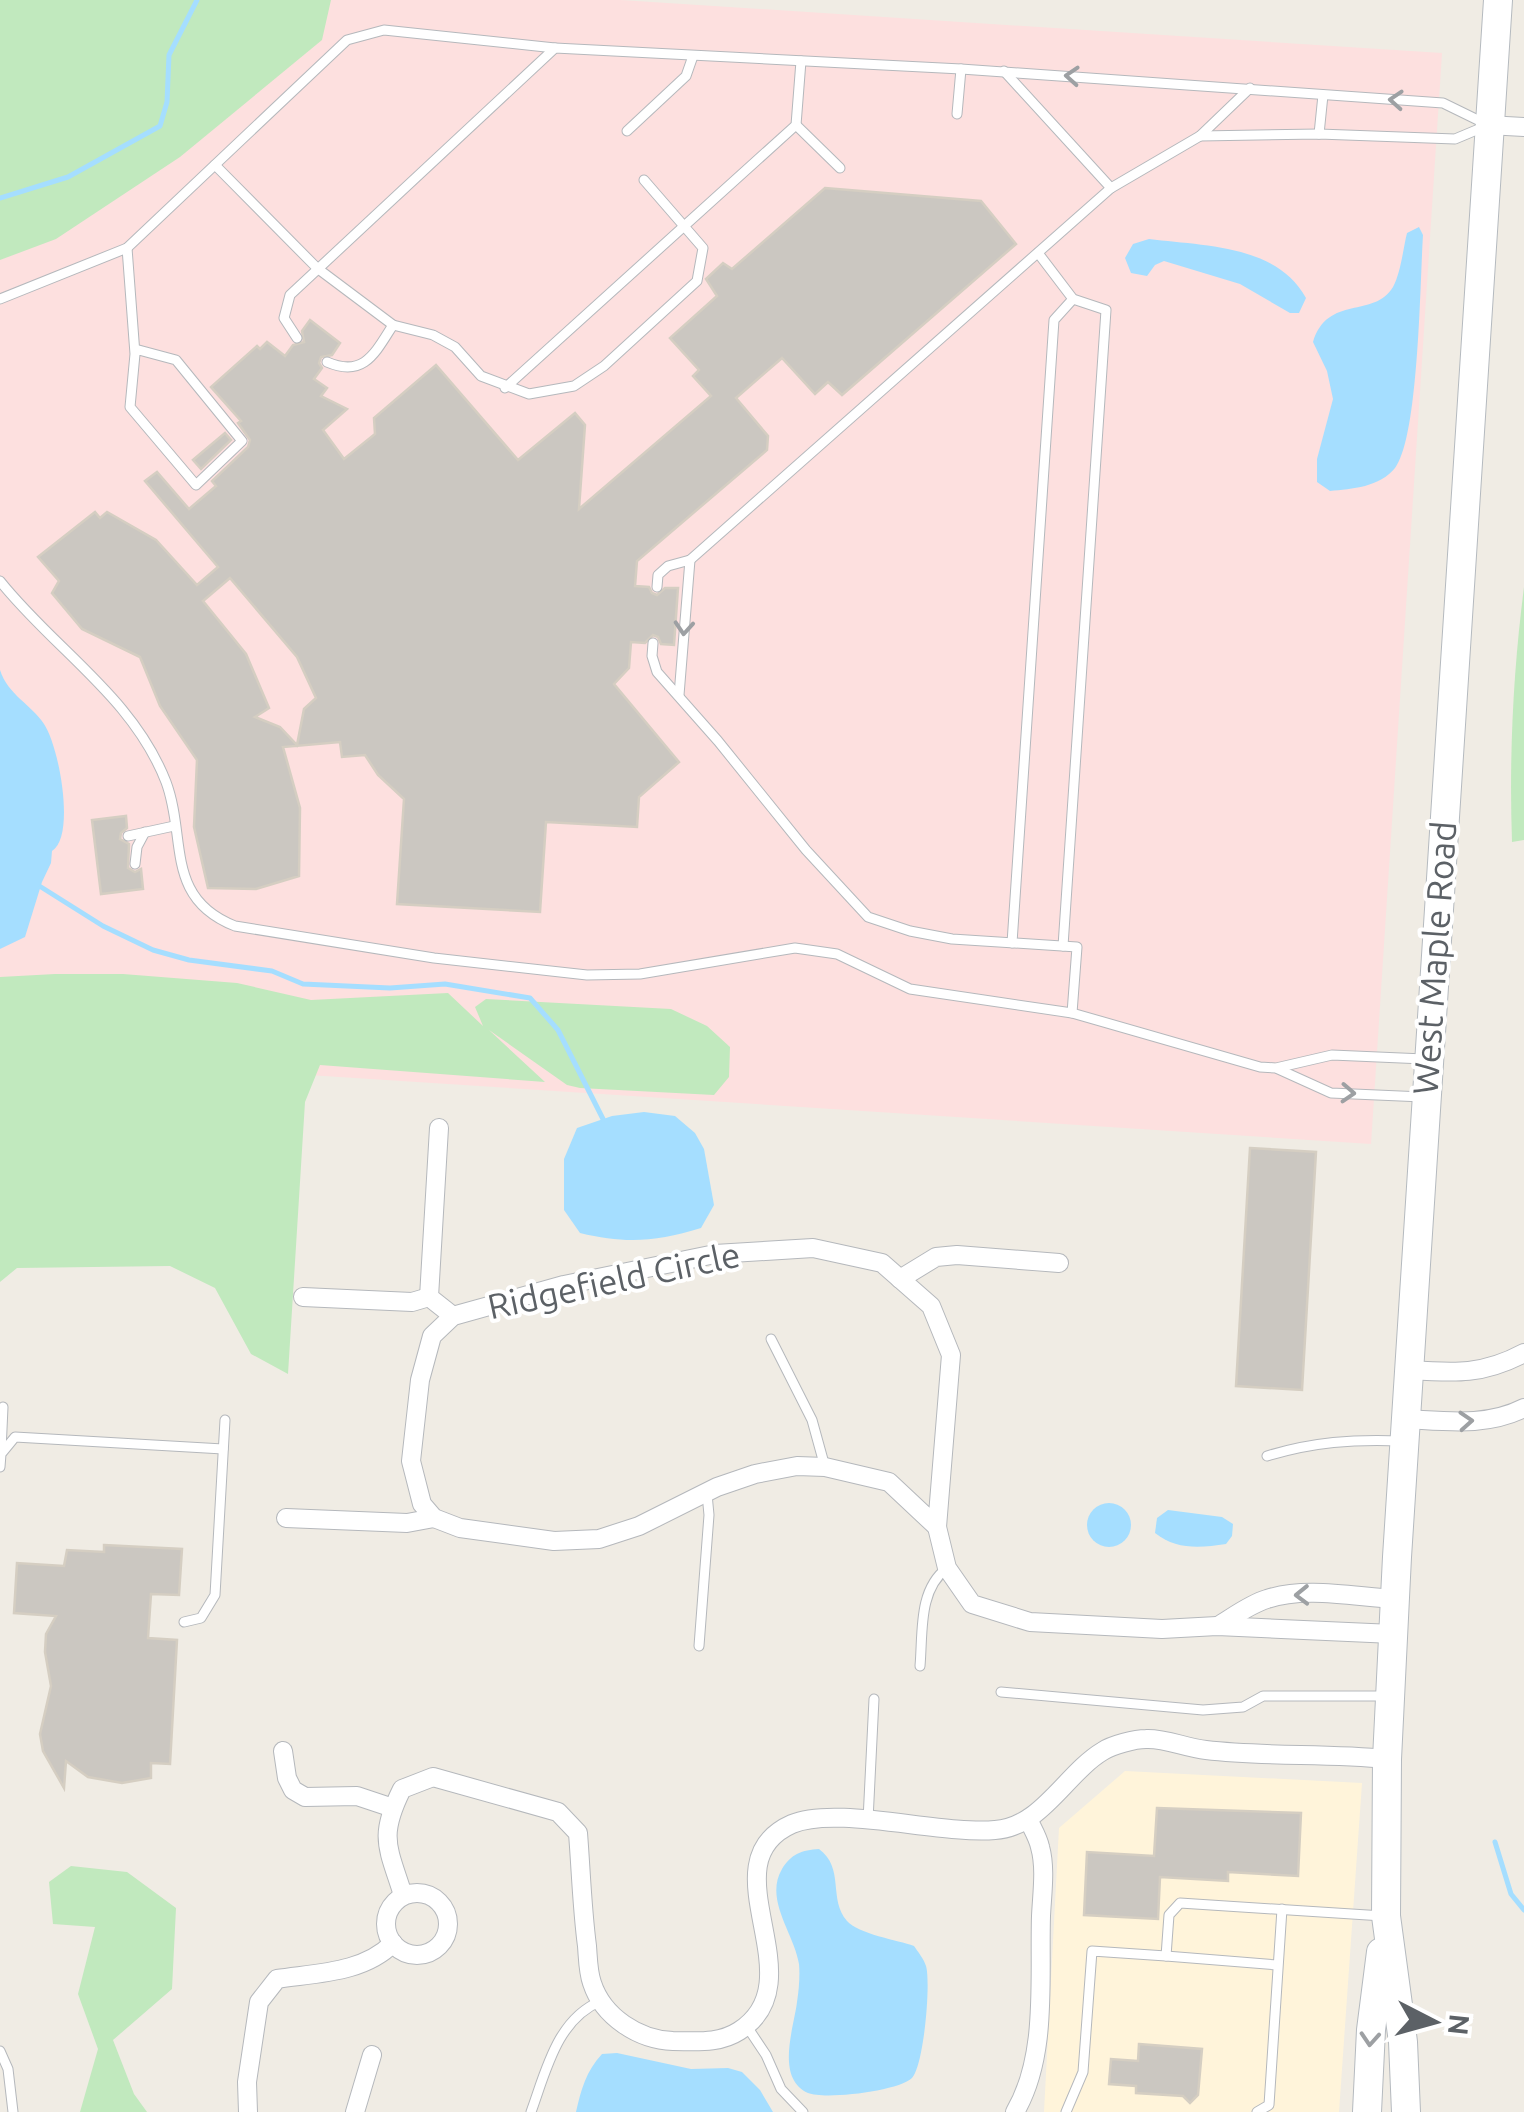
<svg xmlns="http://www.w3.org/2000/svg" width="1524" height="2112" viewBox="0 0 1524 2112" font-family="Ubuntu,sans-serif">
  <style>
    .commercial { fill: #fff4da }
    .medical { fill: #fde0df }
    .green { fill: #c1e9be }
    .water { fill: #a5deff }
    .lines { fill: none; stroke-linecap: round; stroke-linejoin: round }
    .stream { stroke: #a5deff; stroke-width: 5 }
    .building { fill: #cbc7c1; stroke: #d5cec2; stroke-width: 2.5; fill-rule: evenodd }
    .lane-casing { stroke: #b5b8bc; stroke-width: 11 }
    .street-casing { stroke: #b5b8bc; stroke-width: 20 }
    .secondary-casing { stroke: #b5babf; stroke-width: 30 }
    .lane { stroke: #fff; stroke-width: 9 }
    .street { stroke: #fff; stroke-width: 18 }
    .secondary { stroke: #fff; stroke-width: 28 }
    .oneway { stroke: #9da0a3 }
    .labels { text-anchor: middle; stroke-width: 8; stroke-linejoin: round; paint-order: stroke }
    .street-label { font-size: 35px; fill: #5c6166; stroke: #fff }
  </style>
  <rect width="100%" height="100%" fill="#f0ece4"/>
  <polygon class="commercial" points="1125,1771 1362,1783 1339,2112 1044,2112 1059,1828"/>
  <polygon class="medical" points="0,0 621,0 1442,53 1371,1144 0,1055"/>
  <g class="green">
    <polygon points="0,0 331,0 322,40 180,157 56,239 0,260"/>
    <path d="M1524 587V840L1512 842C1509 757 1513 672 1524 587Z"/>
    <polygon points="55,974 123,974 237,983 311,1000 448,993 483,1026 475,1007 486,999 671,1009 707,1026 730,1047 729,1077 714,1095 580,1088 567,1085 489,1030 545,1082 320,1065 305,1102 288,1374 251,1354 215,1288 170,1266 17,1268 0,1282 0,977"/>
    <polygon points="71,1866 127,1872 176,1908 172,1989 113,2040 134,2094 147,2112 80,2112 98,2049 78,1994 95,1927 53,1924 49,1882"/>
  </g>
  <g class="water">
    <path d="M1419 227 1423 235C1420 280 1419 437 1395 468 1380 487 1352 489 1330 491L1317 482V459L1333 399 1327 371 1313 342C1328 294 1374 319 1393 287 1401 272 1403 249 1407 233Z"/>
    <path d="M1149 239C1203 246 1276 244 1306 298L1299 313H1290L1240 284 1164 261 1155 265 1147 276 1131 273 1125 258 1133 244Z"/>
    <path d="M0 670C8 695 31 704 44 724 59 746 76 836 52 851L51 863 42 882 25 937 0 949Z"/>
    <path d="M644 1112 675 1116 695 1133 704 1149 714 1205 701 1228C656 1242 625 1244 580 1233L564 1210V1159L577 1128 612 1116Z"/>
    <circle cx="1109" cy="1525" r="22"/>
    <path d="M1168 1510 1222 1517 1233 1524 1232 1536 1226 1544C1200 1548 1176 1550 1155 1533L1157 1518Z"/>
    <path d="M819 1849C845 1868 828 1899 847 1921 858 1934 898 1940 914 1946 918 1952 924 1959 926 1966 931 1982 924 2065 912 2078 899 2091 825 2100 808 2093 775 2078 794 2028 797 2002 799 1990 800 1975 799 1964 794 1933 764 1900 782 1869 791 1854 802 1850 819 1849Z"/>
    <path d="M617 2053 691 2069 728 2068 742 2072 760 2090 773 2112H576C581 2090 586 2071 602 2054Z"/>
  </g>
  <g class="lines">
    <g class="stream">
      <polyline points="0,198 68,177 160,126 167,102 169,55 197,0"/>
      <polyline points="41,887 103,926 153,950 189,960 272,971 303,984 390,988 445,984 530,998 558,1030 603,1119"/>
      <polyline points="1495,1842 1511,1894 1524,1910"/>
    </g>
  </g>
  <g class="building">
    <path d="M825 188 981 201 1016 244 842 395 828 382 815 394 782 358 736 398 768 436 767 450 637 561 635 586 649 587 652 593 657 595 665 588H678L674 645 661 644 658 637 653 635 645 643 631 642 629 668 614 684 679 762 639 797 637 827 546 822 540 912 397 904 404 799 378 775 365 755 342 757 340 742 283 747 300 808 299 876 256 889 208 888 194 827 197 760 160 706 140 657 82 629 52 593 59 581 38 557 95 512 100 518 107 512 156 540 197 585 218 567 145 481 157 472 189 509 216 486 212 481 248 447 250 440 238 423 241 421 211 387 257 346 260 349 267 342 285 356 293 345 304 342 302 331 310 320 340 343 332 355 321 357 319 363 322 368 314 379 327 388 321 396 347 409 323 430 344 459 375 434 374 418 436 365 518 460 575 413 585 425 579 509 711 396 693 376 699 370 670 338 717 296 706 279 723 263 732 269ZM230 578 297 657 316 698 304 709 297 745 280 727 255 717 269 708 246 654 203 601Z"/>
    <polygon points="225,433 231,440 201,469 193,460"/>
    <polygon points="126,816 127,828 121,833 120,839 129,844 128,868 135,872 141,869 143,889 101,894 92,820"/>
    <polygon points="1250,1148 1316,1152 1302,1390 1236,1386"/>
    <polygon points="104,1545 182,1549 179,1595 151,1594 148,1638 177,1640 170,1764 151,1763 151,1778 122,1783 88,1777 66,1761 64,1788 43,1751 40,1734 51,1686 45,1652 46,1634 56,1616 14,1613 17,1563 64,1566 67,1550 104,1552"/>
    <polygon points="1157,1808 1301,1813 1298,1876 1228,1872 1228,1881 1160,1877 1158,1919 1084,1915 1087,1852 1154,1856"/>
    <polygon points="1139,2044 1202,2049 1198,2095 1190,2103 1183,2096 1136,2093 1136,2086 1109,2084 1111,2059 1138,2061"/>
  </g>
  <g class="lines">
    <defs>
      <g id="lane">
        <polyline points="1004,71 1111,188"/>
        <polyline points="957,114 961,69"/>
        <polyline points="796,125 840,168"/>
        <polyline points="627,131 686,76 693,56"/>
        <polyline points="1319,134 1323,95"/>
        <polyline points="1200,136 1319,134 1455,139 1486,126"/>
        <polyline points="215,165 317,268 393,325 433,335 455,347 481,376 529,394 574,386 604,366 697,281 703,248 644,180"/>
        <polyline points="127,248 135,354 130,407 196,485 242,441 176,360 135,349"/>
        <polyline points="1038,253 1073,299 1106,310 1063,946"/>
        <polyline points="0,299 127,248 347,40 384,30 555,48"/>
        <polyline points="297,338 284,318 290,295 555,48 961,69 1443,103 1486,124"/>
        <path d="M327 362C364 378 375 353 393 325"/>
        <polyline points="505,388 796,125 801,61"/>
        <path d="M0 581C55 650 133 697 166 782 187 838 164 898 235 926L434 958 587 975 640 974 795 948 837 954 910 989 1072 1013 1260 1067 1276 1068 1332 1055 1424 1059"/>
        <polyline points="657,587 658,575 668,566 690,560 1111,188 1200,136 1250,88"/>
        <polyline points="653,643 652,656 657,672 718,741 806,850 868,917 910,931 952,939 1077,947 1072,1013"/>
        <polyline points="679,695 690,560"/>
        <polyline points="128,836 174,826"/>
        <polyline points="135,864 137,847 145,832"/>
        <polyline points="1012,943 1054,320 1073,299"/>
        <polyline points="1278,1069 1331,1093 1423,1097"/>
        <polyline points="771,1339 812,1420 825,1467"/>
        <polyline points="1,1451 3,1407"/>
        <path d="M1267 1456C1313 1442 1353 1439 1402 1441"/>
        <polyline points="0,1467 1,1454 15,1437 223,1449"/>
        <polyline points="184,1622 201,1618 215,1595 225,1420"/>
        <polyline points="699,1646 709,1515 707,1494"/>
        <path d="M920 1666C923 1632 918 1590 947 1568"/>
        <polyline points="1001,1692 1203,1710 1243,1707 1263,1696 1387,1696"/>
        <polyline points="868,1820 874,1699"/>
        <polyline points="1166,1956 1277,1965"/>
        <polyline points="746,2025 766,2055 781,2089 803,2112"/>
        <polyline points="0,2051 8,2069 13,2112"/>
        <path d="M531 2112C546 2071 557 2019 601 2001"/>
        <polyline points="1066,2112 1083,2072 1092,1951 1166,1956 1169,1915 1180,1903 1383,1916"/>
        <polyline points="1257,2112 1269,2105 1282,1909"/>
      </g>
      <g id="street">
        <polyline points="1488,125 1524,127"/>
        <polyline points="439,1128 429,1297 453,1316"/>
        <polygon points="813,1248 882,1263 931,1306 951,1355 937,1527 889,1482 825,1467 797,1466 755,1474 717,1487 639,1526 599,1539 554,1541 460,1528 434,1518 422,1504 411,1461 420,1380 432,1336 453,1316 564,1285 715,1254"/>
        <polyline points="900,1279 936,1257 957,1255 1059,1263"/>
        <polyline points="303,1297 412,1302 429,1297"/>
        <path d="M1410 1370C1455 1373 1483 1375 1524 1353"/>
        <path d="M1406 1419C1446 1421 1487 1427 1524 1408"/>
        <polyline points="286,1518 407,1523 434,1518"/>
        <polyline points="937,1527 947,1568 972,1604 1030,1622 1162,1629 1217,1626 1393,1634"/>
        <path d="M1218 1626C1233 1617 1250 1604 1267 1599 1305 1586 1356 1597 1395 1599"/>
        <polyline points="283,1751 287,1778 293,1790 305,1797 357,1796 393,1808"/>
        <circle cx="417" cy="1924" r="31"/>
        <path d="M403 1895C388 1847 378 1837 402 1789L433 1777 558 1812 578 1833C581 1871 582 1908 587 1946 588 1958 588 1972 592 1983 603 2017 639 2040 673 2041 696 2041 719 2044 739 2031 819 1980 704 1863 792 1824 836 1805 941 1835 995 1830 1042 1827 1066 1773 1103 1751 1112 1745 1135 1739 1146 1739 1165 1738 1186 1748 1206 1750 1265 1757 1327 1753 1387 1759"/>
        <path d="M248 2112 247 2082 259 2002 277 1979C316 1973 364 1973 393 1943"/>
        <polyline points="355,2112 372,2055"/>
        <path d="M1015 2112C1048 2056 1039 1979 1041 1916 1042 1894 1046 1868 1040 1847 1038 1837 1032 1828 1028 1819"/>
      </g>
      <g id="secondary">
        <polyline points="1367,2112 1371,2030 1381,1952"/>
        <polyline points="1406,2112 1403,2042 1386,1916 1387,1759 1397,1557 1498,0"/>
      </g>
    </defs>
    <use href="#lane" class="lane-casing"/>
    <use href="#street" class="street-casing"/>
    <use href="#secondary" class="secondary-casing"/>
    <use href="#lane" class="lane"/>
    <use href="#street" class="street"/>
    <use href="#secondary" class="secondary"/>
  </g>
  <defs><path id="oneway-chevron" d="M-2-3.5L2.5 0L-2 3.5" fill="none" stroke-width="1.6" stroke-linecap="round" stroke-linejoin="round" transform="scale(2.5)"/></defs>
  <g class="oneway">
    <use href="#oneway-chevron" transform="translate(1072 76) rotate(-176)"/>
    <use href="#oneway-chevron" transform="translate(1396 100) rotate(-176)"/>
    <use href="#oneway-chevron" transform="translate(684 628) rotate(94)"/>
    <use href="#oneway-chevron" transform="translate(1348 1093) rotate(3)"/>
    <use href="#oneway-chevron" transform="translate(1466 1421) rotate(-4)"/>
    <use href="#oneway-chevron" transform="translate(1302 1595) rotate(179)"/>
    <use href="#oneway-chevron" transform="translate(1370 2039) rotate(94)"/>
  </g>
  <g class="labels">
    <g class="street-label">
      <text transform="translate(1435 958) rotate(-86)" y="12">West Maple Road</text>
      <text transform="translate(614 1281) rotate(-12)" y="12">Ridgefield Circle</text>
    </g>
  </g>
  <g transform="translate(1434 2022) rotate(96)" stroke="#ffffff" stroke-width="8" paint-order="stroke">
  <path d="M0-8L18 38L0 25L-18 38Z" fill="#5c6166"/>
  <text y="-15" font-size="28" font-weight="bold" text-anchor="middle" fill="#5c6166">N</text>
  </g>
</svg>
